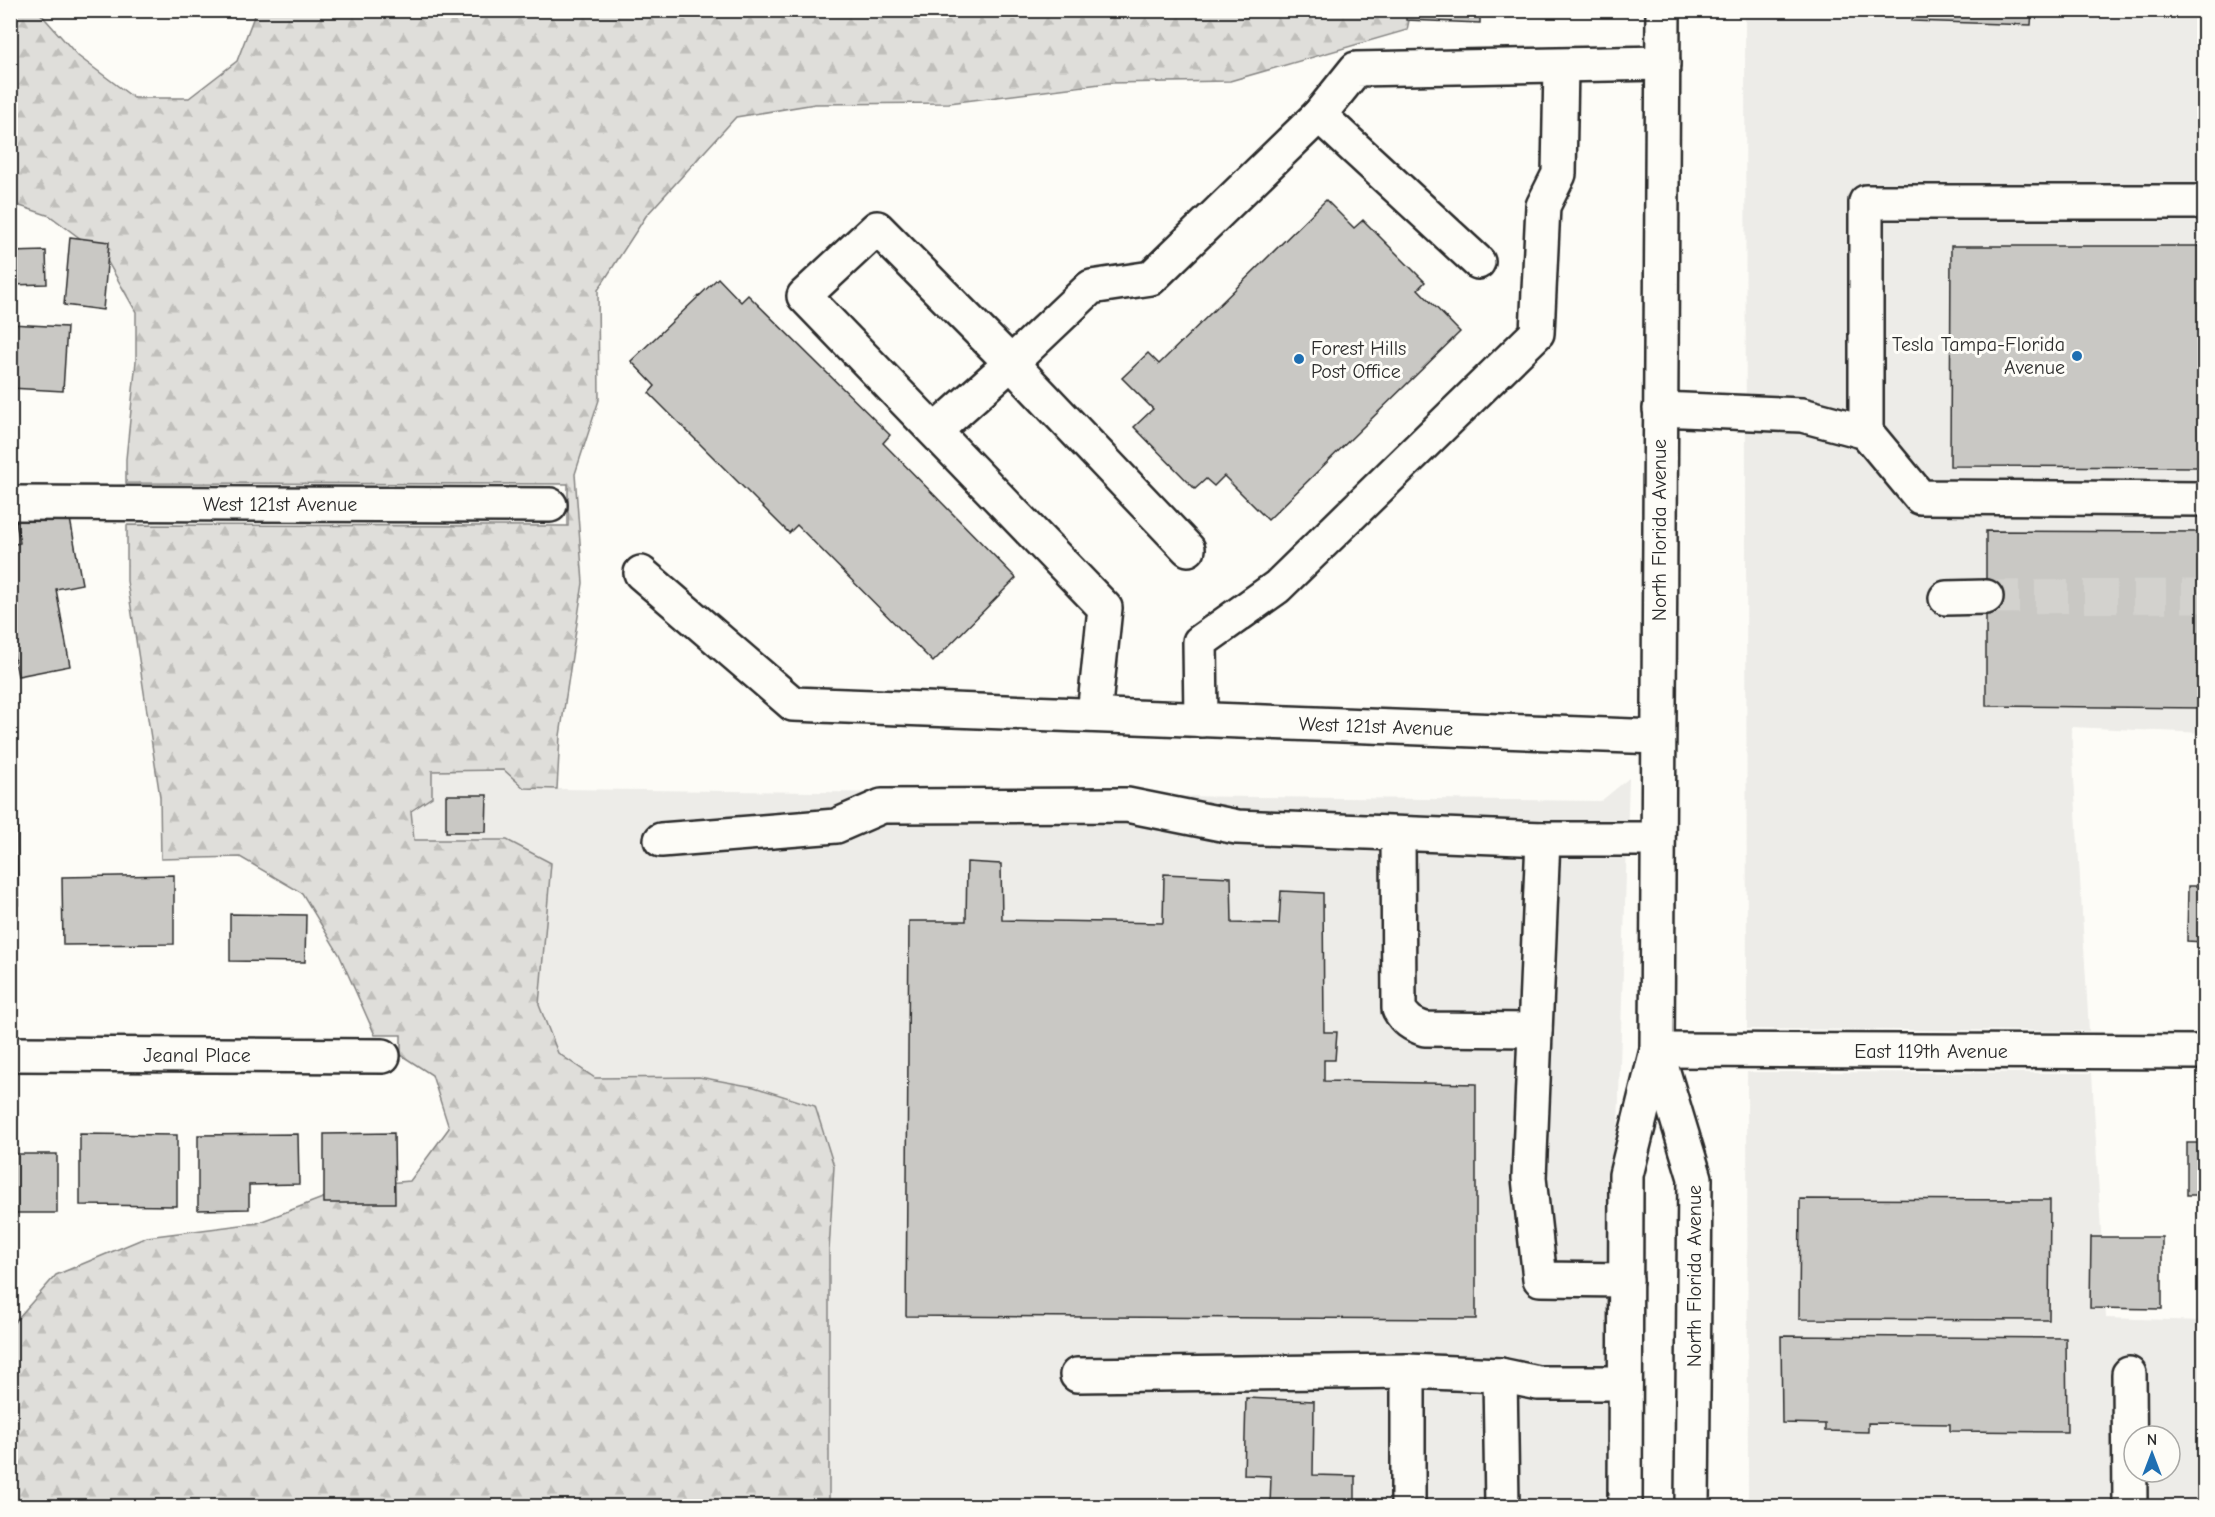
<svg xmlns="http://www.w3.org/2000/svg" width="2215" height="1517" viewBox="0 0 2215 1517" font-family="'Comic Neue',sans-serif">
  <style>
    .built { fill: #edece8; fill-rule: evenodd }
    .forest { fill: url(#forest-firs); stroke: #858482; stroke-width: 1.5 }
    .building { fill: #c9c8c4; stroke: #2b2b2b; stroke-width: 1.5 }
    .lines { fill: none; stroke-linecap: round; stroke-linejoin: round }
    .minor-tunnel { stroke: #d3d2ce; stroke-width: 33; stroke-dasharray: 33 16; stroke-linecap: butt }
    .minor-casing { stroke: #2b2b2b; stroke-width: 38 }
    .major-casing { stroke: #2b2b2b; stroke-width: 38 }
    .minor { stroke: #fdfcf7; stroke-width: 33 }
    .major { stroke: #fdfcf7; stroke-width: 33 }
    .poi-dot { fill: #1f6fb2; stroke: #fdfcf7; stroke-width: 2 }
    .labels { text-anchor: middle; stroke-width: 6; stroke-linejoin: round; paint-order: stroke }
    .poi-label { font-size: 20px; fill: #2b2b2b; stroke: #fdfcf7; text-anchor: end }
    .street-label { font-size: 20px; fill: #2b2b2b; stroke: #fdfcf7 }
  </style>
  <defs>
    <pattern id="forest-firs" width="22" height="20" patternUnits="userSpaceOnUse" patternTransform="scale(1.5)"><rect width="22" height="20" fill="#dfdeda"/><path d="M5 1l3.5 6h-7zM16 11l3.5 6h-7z" fill="#c0bfbb"/></pattern>
  </defs>
  <rect width="100%" height="100%" fill="#fdfcf7"/>
  <filter id="ink" filterUnits="userSpaceOnUse"><feTurbulence type="fractalNoise" baseFrequency=".0167" numOctaves="2"/><feDisplacementMap in="SourceGraphic" scale="12" xChannelSelector="R" yChannelSelector="G"/><feConvolveMatrix kernelMatrix="1 2 1 2 8 2 1 2 1" color-interpolation-filters="sRGB"/></filter>
  <g filter="url(#ink)">
    <g class="built">
      <polygon points="1745,11 2204,11 2204,733 2071,727 2089,1031 1747,1029"/>
      <polygon points="504,770 524,787 557,789 1601,801 1629,778 1618,1129 1608,1169 1606,1506 823,1506 828,1505 829,1251 834,1166 699,1077 595,1078 558,1053 539,1005 551,863 507,840 414,840 411,811 432,797 432,771"/>
      <path d="M1747 1072 2092 1073 2106 1318 2204 1321V1506H1748ZM2134 1436H2170V1472H2134Z"/>
    </g>
    <polygon class="forest" points="11,11 38,11 78,56 134,98 189,98 237,61 256,11 1411,11 1407,30 1230,81 1108,83 949,103 815,104 736,117 646,216 598,290 599,400 575,474 583,583 560,736 557,789 524,788 504,770 432,771 432,797 411,811 414,840 507,840 551,863 539,1005 558,1053 595,1078 699,1077 754,1087 815,1106 834,1166 829,1251 829,1505 11,1506 11,1326 56,1275 147,1237 257,1223 354,1186 410,1181 449,1128 432,1075 401,1055 401,1035 375,1035 339,954 302,893 240,857 161,859 160,797 127,581 127,525 568,526 568,484 126,483 126,459 136,361 136,312 105,257 50,216 11,203"/>
    <g class="building">
      <polygon points="1406,10 1480,10 1480,23 1406,20"/>
      <polygon points="1912,10 2032,10 2031,25 1912,21"/>
      <polygon points="1326,200 1354,228 1363,220 1425,282 1418,289 1460,332 1268,520 1224,476 1214,486 1206,479 1195,489 1134,427 1153,409 1122,378 1148,353 1159,364"/>
      <polygon points="70,237 109,242 103,310 64,305"/>
      <polygon points="1951,246 2204,246 2204,467 1950,466"/>
      <polygon points="46,251 47,284 10,285 10,252"/>
      <polygon points="718,278 741,302 748,295 890,435 883,443 1016,578 933,662 797,525 789,533 649,393 655,386 631,361"/>
      <polygon points="10,324 67,327 63,391 10,388"/>
      <polygon points="68,508 82,584 56,589 70,666 18,676 10,636 10,545 20,543 15,517"/>
      <polygon points="1986,531 2204,532 2204,708 1986,706"/>
      <polygon points="446,795 487,795 486,832 446,832"/>
      <polygon points="10,825 17,825 18,905 10,905"/>
      <polygon points="967,862 1001,864 1002,920 1163,923 1164,874 1231,877 1232,923 1279,924 1281,891 1323,893 1324,1032 1337,1032 1335,1060 1324,1060 1324,1081 1476,1084 1476,1319 906,1316 909,921 966,921"/>
      <polygon points="174,875 174,944 63,945 62,877"/>
      <polygon points="2188,886 2204,886 2204,942 2187,941"/>
      <polygon points="230,914 306,915 305,962 230,961"/>
      <polygon points="394,1133 395,1203 324,1203 324,1134"/>
      <polygon points="80,1134 177,1135 177,1206 80,1205"/>
      <polygon points="298,1134 299,1184 249,1185 249,1209 198,1210 198,1135"/>
      <rect x="2187" y="1143" width="17" height="52"/>
      <rect x="10" y="1154" width="47" height="59"/>
      <polygon points="1800,1199 2050,1200 2049,1320 1799,1319"/>
      <polygon points="2091,1237 2162,1237 2162,1309 2090,1308"/>
      <polygon points="1781,1336 2066,1338 2067,1432 1950,1431 1950,1424 1868,1423 1868,1432 1825,1431 1825,1424 1782,1423"/>
      <polygon points="1246,1398 1314,1401 1313,1475 1355,1476 1355,1506 1270,1506 1271,1476 1244,1475"/>
    </g>
    <g class="lines">
      <polyline class="minor-tunnel" points="1986,597 2204,596"/>
      <defs>
        <g id="minor">
          <polyline points="1319,115 1356,69 1663,63"/>
          <polyline points="1660,409 1802,415 1866,432 1920,497 2204,499"/>
          <polyline points="935,431 1011,363 1188,549"/>
          <polyline points="1866,432 1866,202 2204,202"/>
          <polyline points="10,503 550,505"/>
          <polyline points="641,573 793,704 1658,737"/>
          <polyline points="1946,598 1986,597"/>
          <polyline points="1094,715 1105,608 804,296 877,228 1011,363 1091,287 1151,278 1319,115 1478,262"/>
          <polyline points="1201,720 1200,642 1277,587 1537,333 1543,206 1559,174 1561,66"/>
          <path d="M1398 835 1399 1009C1405 1020 1412 1025 1425 1029L1535 1030"/>
          <polyline points="661,840 836,826 882,806 1127,805 1237,827 1543,839"/>
          <polyline points="1657,1050 2204,1052"/>
          <polyline points="10,1054 383,1056"/>
          <polyline points="1626,1280 1540,1279 1529,1178 1543,839 1657,839"/>
          <polyline points="1408,1371 1408,1506"/>
          <polyline points="2129,1374 2130,1506"/>
          <polyline points="1077,1375 1408,1371 1500,1375 1538,1383 1625,1383"/>
          <polyline points="1500,1375 1502,1506"/>
        </g>
        <g id="major">
          <polyline points="1657,1052 1695,1178 1692,1506"/>
          <polyline points="1625,1506 1626,1175 1657,1050 1663,10"/>
        </g>
      </defs>
      <use href="#minor" class="minor-casing"/>
      <use href="#major" class="major-casing"/>
      <use href="#minor" class="minor"/>
      <use href="#major" class="major"/>
    </g>
  </g>
  <g class="poi-dot">
    <circle cx="2077" cy="356" r="6"/>
    <circle cx="1299" cy="359" r="6"/>
  </g>
  <g class="labels">
    <g class="poi-label">
      <text x="2065" y="351">Tesla Tampa-Florida<tspan x="2065" dy="23">Avenue</tspan></text>
      <text x="1311" y="355" text-anchor="start">Forest Hills<tspan x="1311" dy="23">Post Office</tspan></text>
    </g>
    <g class="street-label">
      <text x="280" y="511">West 121st Avenue</text>
      <text transform="translate(1659 530) rotate(-90)" y="7">North Florida Avenue</text>
      <text transform="translate(1376 726) rotate(2)" y="7">West 121st Avenue</text>
      <text x="1931" y="1058">East 119th Avenue</text>
      <text x="197" y="1062">Jeanal Place</text>
      <text transform="translate(1694 1276) rotate(-90)" y="7">North Florida Avenue</text>
    </g>
  </g>
  <rect width="2215" height="1517" fill="none" stroke="#fdfcf7" stroke-width="36"/>
  <rect x="18" y="18" width="2179" height="1481" fill="none" stroke="#2b2b2b" stroke-width="2" filter="url(#ink)"/>
  <g transform="translate(2152 1454)"><circle r="28" fill="#fdfcf7" stroke="#a9a8a5" stroke-width="1.5"/>
  <path d="M0-4.5L10 22L0 15L-10 22Z" fill="#1f6fb2"/>
  <text y="-9" font-size="16" font-weight="bold" text-anchor="middle" fill="#2b2b2b">N</text>
  </g>
</svg>
